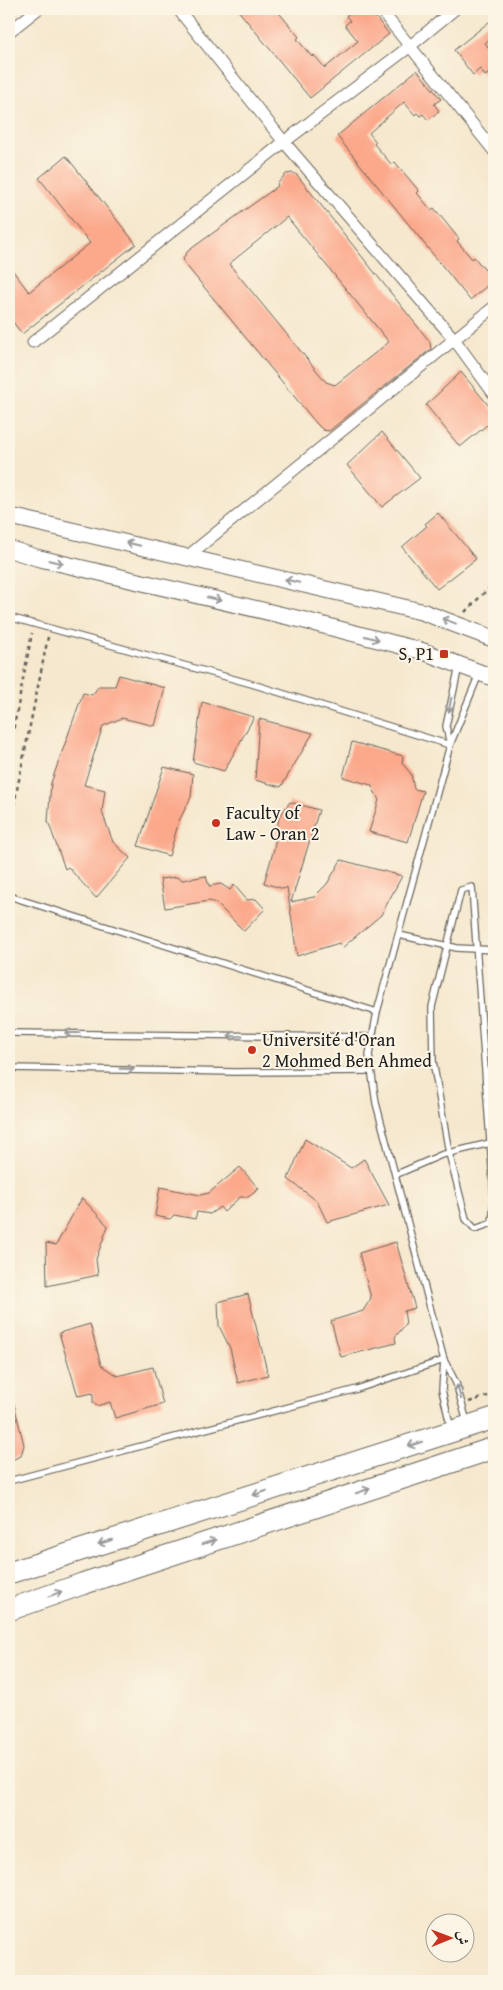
<svg xmlns="http://www.w3.org/2000/svg" width="503" height="1990" viewBox="0 0 503 1990" font-family="'Gentium Book Plus',Amiri,serif">
  <style>
    .building { fill: #fba88b; fill-rule: evenodd }
    .lines { fill: none; stroke-linecap: round; stroke-linejoin: round }
    .lane-casing { stroke: #68635a; stroke-width: 8 }
    .street-casing { stroke: #68635a; stroke-width: 13 }
    .secondary-casing { stroke: #68635a; stroke-width: 18 }
    .highway-casing { stroke: #68635a; stroke-width: 23 }
    .path { stroke: #68635a; stroke-width: 2.5; stroke-dasharray: 4 4; stroke-linecap: butt }
    .lane { stroke: #fff; stroke-width: 5.5 }
    .street { stroke: #fff; stroke-width: 11 }
    .secondary { stroke: #fff; stroke-width: 16 }
    .highway { stroke: #fff; stroke-width: 21 }
    .oneway { stroke: #999 }
    .poi-dot { fill: #c8321e; stroke: #fcf5e5; stroke-width: 2 }
    .labels { text-anchor: middle; stroke-width: 4; stroke-linejoin: round; paint-order: stroke }
    .poi-label { font-size: 18px; fill: #1c1c1c; stroke: #fcf5e5; text-anchor: start }
  </style>
  <rect width="100%" height="100%" fill="#fcf5e5"/>
  <filter id="ink" filterUnits="userSpaceOnUse"><feTurbulence type="fractalNoise" baseFrequency=".02" numOctaves="2"/><feDisplacementMap in="SourceGraphic" scale="10" xChannelSelector="R" yChannelSelector="G"/><feConvolveMatrix kernelMatrix="1 2 1 2 8 2 1 2 1" color-interpolation-filters="sRGB"/></filter>
  <filter id="wash" filterUnits="userSpaceOnUse"><feTurbulence type="fractalNoise" baseFrequency=".0096" numOctaves="4" result="noise"/><feDisplacementMap in="SourceGraphic" scale="20" xChannelSelector="R" yChannelSelector="G"/><feGaussianBlur stdDeviation="1.12" result="paint"/><feColorMatrix in="noise" values="0 0 0 0 0 0 0 0 0 0 0 0 0 0 0 0 0 1.4 0 .05"/><feComposite in="paint" operator="in"/></filter>
  <g filter="url(#wash)">
    <rect width="100%" height="100%" fill="#f5e8ce"/>
    <g id="blocks">
      <g class="building">
        <polygon points="237,9 276,9 299,37 297,39 312,57 314,55 325,68 358,41 345,25 350,21 346,16 355,9 362,15 369,9 389,34 310,98"/>
        <polygon points="494,18 494,36 485,43 494,55 494,70 485,76 480,69 473,75 454,50"/>
        <polygon points="417,70 441,99 434,104 439,111 428,120 423,114 420,116 417,113 415,115 404,102 369,133 376,142 374,144 392,165 395,162 419,191 417,193 431,210 434,208 459,239 457,241 472,259 474,257 485,270 494,262 494,280 470,300 337,136"/>
        <polygon points="66,156 136,244 22,334 9,317 9,266 29,292 90,243 39,178"/>
        <path d="M293 173 297 175 430 342 431 349 329 431 323 430 316 423 185 264 183 258 188 251 278 186 277 184 286 174ZM287 217 389 342 335 385 326 382 229 264Z"/>
        <polygon points="461,372 494,412 494,433 487,425 460,447 426,405"/>
        <polygon points="382,432 420,478 382,507 347,465"/>
        <polygon points="438,513 476,559 437,589 402,547 427,526 425,524"/>
        <polygon points="119,675 165,688 155,726 122,718 103,726 84,785 105,790 102,812 110,834 113,842 130,858 96,898 68,867 65,869 48,821 51,783 83,693 92,695 99,686 115,686"/>
        <polygon points="202,702 254,717 224,771 193,762"/>
        <polygon points="259,719 313,733 281,787 255,780"/>
        <polygon points="352,742 403,756 402,763 411,774 414,789 423,791 408,842 369,832 379,800 371,785 343,777"/>
        <polygon points="164,767 193,774 191,797 179,821 169,856 138,846"/>
        <polygon points="290,802 319,810 291,902 314,897 327,884 341,860 402,876 381,915 342,948 339,943 297,956 287,887 284,889 264,883 274,849 279,817"/>
        <polygon points="206,876 209,886 221,884 230,890 234,885 247,900 256,899 265,909 244,931 216,903 209,901 165,908 160,879 176,877 183,880"/>
        <polygon points="305,1139 351,1168 364,1159 389,1205 327,1222 317,1201 288,1179"/>
        <polygon points="240,1167 259,1189 248,1197 240,1197 224,1212 220,1207 210,1214 197,1212 195,1219 174,1215 170,1219 155,1216 160,1187 200,1195 209,1193"/>
        <polygon points="82,1198 108,1226 96,1259 98,1275 47,1286 46,1243 56,1245"/>
        <polygon points="396,1242 415,1308 404,1311 406,1324 395,1337 396,1343 341,1357 331,1321 363,1311 371,1298 359,1253"/>
        <polygon points="248,1294 268,1375 238,1383 230,1348 219,1326 218,1302"/>
        <polygon points="90,1324 101,1365 117,1376 153,1367 163,1404 115,1418 110,1402 97,1406 93,1403 93,1393 78,1396 59,1333"/>
        <polygon points="13,1400 24,1445 21,1456 9,1461 9,1401"/>
      </g>
    </g>
  </g>
  <g filter="url(#ink)">
    <use href="#blocks" fill-opacity="0" stroke="#68635a" stroke-width="1"/>
    <g class="lines">
      <defs>
        <g id="lane">
          <polyline points="9,617 252,684 450,745"/>
          <polyline points="450,745 446,726 459,666"/>
          <polyline points="9,896 377,1012"/>
          <polyline points="399,935 457,948 494,950"/>
          <polyline points="9,1033 371,1037"/>
          <polyline points="9,1068 236,1072 370,1071"/>
          <polyline points="395,1175 441,1155 494,1142"/>
          <polyline points="494,1197 472,887 461,890 432,1007 433,1061 449,1153 466,1219 475,1229 492,1223 494,1201"/>
          <polyline points="444,1360 442,1390 451,1429"/>
          <polyline points="467,1422 456,1383 444,1360 376,1103 369,1055 377,1012 450,745 479,674"/>
          <polyline points="9,1481 357,1389 444,1360"/>
        </g>
        <g id="street">
          <polyline points="178,9 284,142 454,339 494,394"/>
          <polyline points="380,9 494,151"/>
          <polyline points="10,31 38,9"/>
          <polyline points="33,342 284,142 409,47 455,9"/>
          <polyline points="188,556 494,307"/>
        </g>
        <g id="secondary">
          <polyline points="9,516 423,612 494,639"/>
          <polyline points="9,549 38,558 303,620 422,651 494,678"/>
        </g>
        <g id="highway">
          <polyline points="9,1573 494,1418"/>
          <polyline points="9,1610 82,1584 494,1448"/>
        </g>
      </defs>
      <use href="#lane" class="lane-casing"/>
      <use href="#street" class="street-casing"/>
      <use href="#secondary" class="secondary-casing"/>
      <use href="#highway" class="highway-casing"/>
      <g class="path">
        <polyline points="465,612 494,583"/>
        <polyline points="9,752 32,633"/>
        <polyline points="9,829 48,637"/>
        <polyline points="469,1402 494,1394"/>
      </g>
      <use href="#lane" class="lane"/>
      <use href="#street" class="street"/>
      <use href="#secondary" class="secondary"/>
      <use href="#highway" class="highway"/>
    </g>
    <defs><path id="oneway-shaft" d="M-6 0H5M1.5-3L5.5 0L1.5 3" fill="none" stroke-width="1.6" stroke-linecap="round" stroke-linejoin="round" transform="scale(1.25)"/></defs>
    <g class="oneway">
      <use href="#oneway-shaft" transform="translate(133 544) rotate(-167)"/>
      <use href="#oneway-shaft" transform="translate(56 562) rotate(13)"/>
      <use href="#oneway-shaft" transform="translate(292 581) rotate(-167)"/>
      <use href="#oneway-shaft" transform="translate(214 599) rotate(13)"/>
      <use href="#oneway-shaft" transform="translate(449 621) rotate(-159)"/>
      <use href="#oneway-shaft" transform="translate(372 638) rotate(15)"/>
      <use href="#oneway-shaft" transform="translate(450 705) rotate(101)"/>
      <use href="#oneway-shaft" transform="translate(72 1033) rotate(-180)"/>
      <use href="#oneway-shaft" transform="translate(235 1036) rotate(-179)"/>
      <use href="#oneway-shaft" transform="translate(127 1069) rotate(1)"/>
      <use href="#oneway-shaft" transform="translate(459 1392) rotate(-107)"/>
      <use href="#oneway-shaft" transform="translate(415 1444) rotate(162)"/>
      <use href="#oneway-shaft" transform="translate(363 1491) rotate(-18)"/>
      <use href="#oneway-shaft" transform="translate(260 1493) rotate(162)"/>
      <use href="#oneway-shaft" transform="translate(105 1542) rotate(162)"/>
      <use href="#oneway-shaft" transform="translate(209 1542) rotate(-18)"/>
      <use href="#oneway-shaft" transform="translate(55 1594) rotate(-20)"/>
    </g>
  </g>
  <g class="poi-dot">
    <rect x="439" y="649" width="10" height="10" rx="2.5"/>
    <circle cx="216" cy="823" r="5"/>
    <circle cx="252" cy="1050" r="5"/>
  </g>
  <g class="labels">
    <g class="poi-label">
      <text x="434" y="660" text-anchor="end">S, P1</text>
      <text x="226" y="819">Faculty of<tspan x="226" dy="21">Law - Oran 2</tspan></text>
      <text x="262" y="1046">Université d'Oran<tspan x="262" dy="21">2 Mohmed Ben Ahmed</tspan></text>
    </g>
  </g>
  <rect width="503" height="1990" fill="none" stroke="#fcf5e5" stroke-width="30"/>
  <g transform="translate(450 1938) rotate(89)"><circle r="24" fill="#fcf5e5" stroke="#a29e95"/>
  <path d="M0-4L9 19L0 12L-9 19Z" fill="#c8321e"/>
  <text y="-8" font-size="14" font-weight="bold" text-anchor="middle" fill="#1c1c1c">ش</text>
  </g>
</svg>
